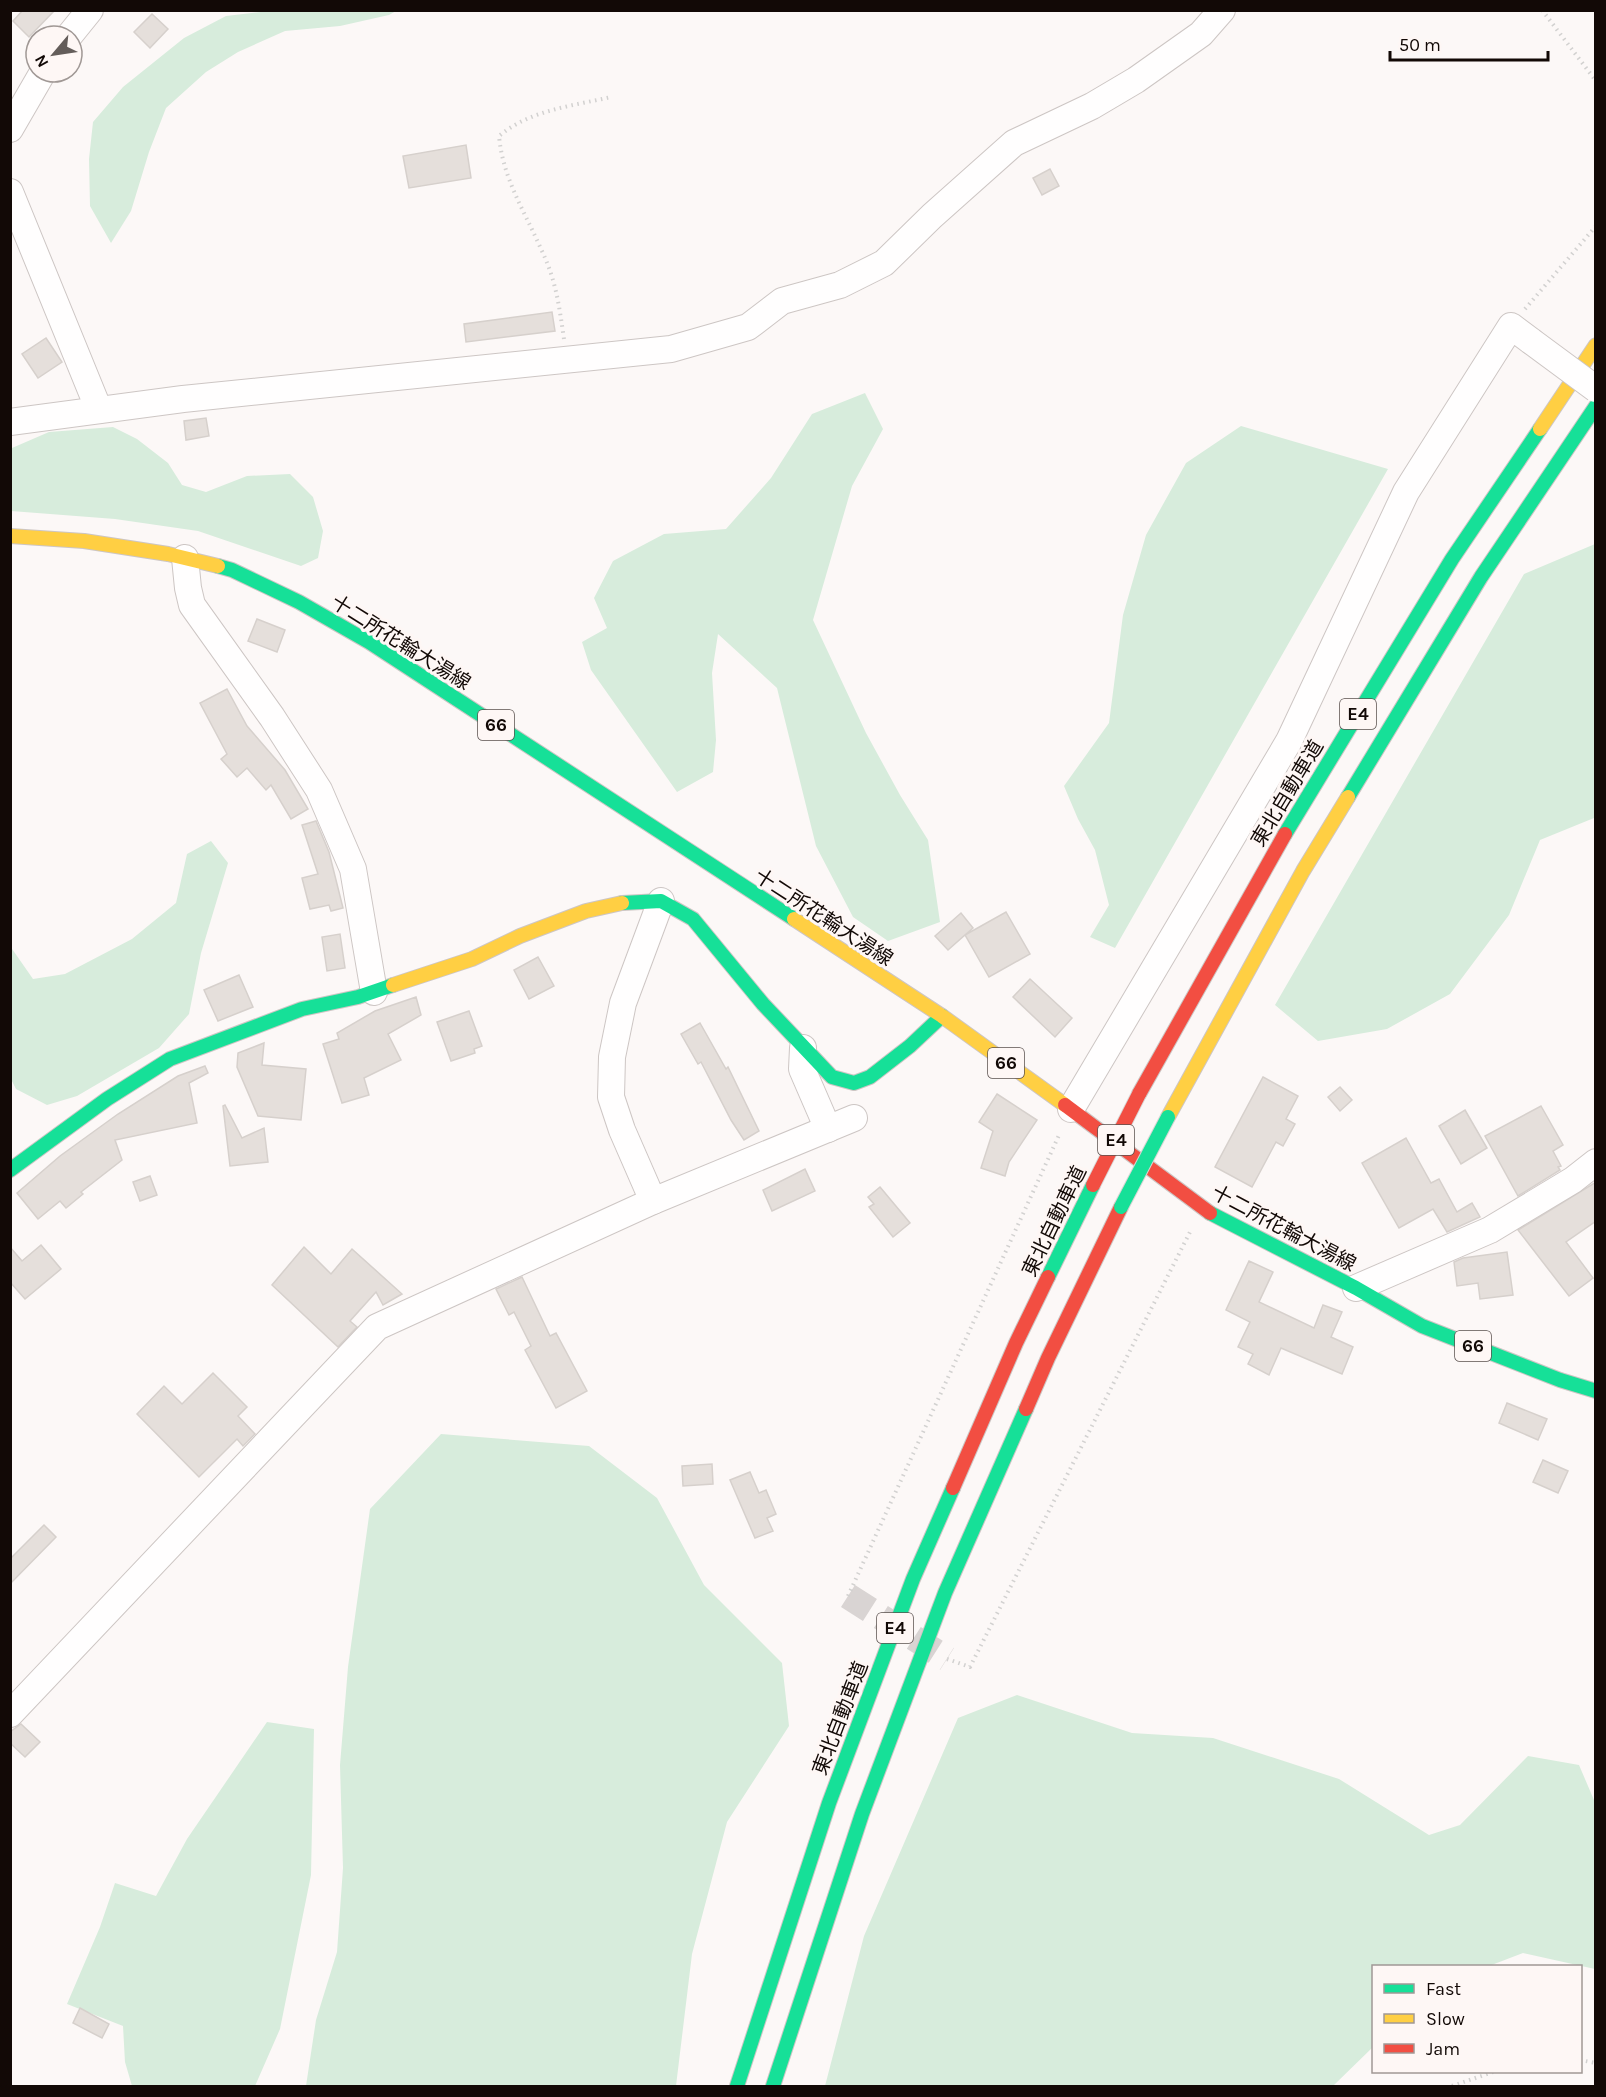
<svg xmlns="http://www.w3.org/2000/svg" width="1606" height="2097" viewBox="0 0 1606 2097" font-family="Karla,'Noto Sans JP',sans-serif">
  <style>
    .green { fill: #d7ecdc }
    .building { fill: #e5dfdb; stroke: #d6d0cc; stroke-width: 1.5 }
    .lines { fill: none; stroke-linecap: round; stroke-linejoin: round }
    .street-tunnel { stroke: #d9d4d3; stroke-width: 26; stroke-dasharray: 26 13; stroke-linecap: butt }
    .street-casing { stroke: #cdc6c4; stroke-width: 28 }
    .fast-casing { stroke: #cdc6c4; stroke-width: 16 }
    .slow-casing { stroke: #cdc6c4; stroke-width: 16 }
    .jam-casing { stroke: #cdc6c4; stroke-width: 16 }
    .path { stroke: #d2d1d0; stroke-width: 4; stroke-dasharray: 1.5 4.5; stroke-linecap: butt }
    .street { stroke: #fffefe; stroke-width: 26 }
    .fast { stroke: #16e098; stroke-width: 14 }
    .slow { stroke: #ffcf43; stroke-width: 14 }
    .jam { stroke: #f24e42; stroke-width: 14 }
    .street-bridge-casing { stroke: #cdc6c4; stroke-width: 28; stroke-linecap: butt }
    .fast-bridge-casing { stroke: #d8d5d4; stroke-width: 16; stroke-linecap: butt }
    .jam-bridge-casing { stroke: #d8d5d4; stroke-width: 16; stroke-linecap: butt }
    .street-bridge { stroke: #fffefe; stroke-width: 26 }
    .fast-bridge { stroke: #16e098; stroke-width: 14 }
    .jam-bridge { stroke: #f24e42; stroke-width: 14 }
    .labels { text-anchor: middle; stroke-width: 6; stroke-linejoin: round; paint-order: stroke }
    .shield { fill: #fef7f5; stroke: #59504e; stroke-width: 1.5 }
    .shield-label { font-size: 18px; font-weight: bold; fill: #120906 }
    .street-label { font-size: 20px; fill: #120906; stroke: #fef7f5 }
  </style>
  <rect width="100%" height="100%" fill="#fcf8f7"/>
  <g class="green">
    <polygon points="270,11 396,11 389,15 340,26 285,31 238,52 206,72 166,108 149,152 131,211 111,243 90,206 89,159 93,122 123,87 184,38 226,16"/>
    <polygon points="865,393 883,429 852,486 813,620 866,733 900,795 928,840 940,922 888,941 853,917 816,846 777,688 718,634 712,673 716,740 713,772 677,792 591,670 582,642 607,628 594,598 613,561 664,534 726,529 771,478 812,414"/>
    <polygon points="1241,426 1388,469 1115,948 1090,937 1109,905 1095,850 1078,819 1064,786 1109,723 1123,615 1146,535 1186,463"/>
    <polygon points="113,427 137,439 168,463 182,485 206,492 247,476 290,474 313,497 323,531 318,558 301,566 198,531 115,519 11,511 10,449 12,448 49,432"/>
    <polygon points="1595,544 1595,815 1594,818 1540,840 1509,915 1450,994 1387,1029 1318,1041 1275,1005 1524,574"/>
    <polygon points="211,841 228,863 201,953 189,1014 159,1048 77,1096 47,1105 16,1089 11,1079 10,946 33,979 65,974 132,939 176,903 187,854"/>
    <polygon points="441,1434 589,1446 657,1498 704,1585 782,1663 789,1726 727,1822 692,1954 676,2086 306,2086 316,2020 337,1952 343,1868 340,1765 348,1667 370,1509"/>
    <polygon points="1017,1695 1132,1733 1213,1738 1339,1779 1429,1835 1460,1825 1528,1756 1579,1765 1594,1800 1595,1799 1595,1969 1523,1953 1489,1966 1374,1966 1373,2047 1333,2086 825,2086 864,1936 958,1718"/>
    <polygon points="267,1722 314,1729 311,1875 280,2029 255,2086 132,2086 125,2062 123,2026 67,2004 100,1927 115,1883 156,1896 187,1839"/>
  </g>
  <g class="building">
    <polygon points="23,10 55,10 29,37 13,21"/>
    <polygon points="152,14 168,29 150,48 134,32"/>
    <polygon points="466,145 471,178 409,188 403,156"/>
    <polygon points="1050,169 1059,186 1042,195 1033,178"/>
    <polygon points="552,312 555,331 466,342 464,324"/>
    <polygon points="46,338 62,362 38,378 22,354"/>
    <polygon points="206,418 209,436 186,440 184,421"/>
    <polygon points="257,619 285,630 277,652 248,641"/>
    <polygon points="227,689 247,726 285,770 308,809 291,819 271,785 266,790 247,768 237,777 221,759 227,754 200,703"/>
    <polygon points="316,821 329,852 343,908 331,911 329,905 310,909 302,878 318,874 302,825"/>
    <polygon points="1006,912 1030,954 989,977 965,935 948,950 935,936 961,913 973,928 965,935"/>
    <polygon points="340,934 345,968 327,971 322,937"/>
    <polygon points="538,957 554,986 529,999 514,970"/>
    <polygon points="239,975 253,1007 218,1021 204,990"/>
    <polygon points="1030,979 1072,1018 1055,1037 1013,997"/>
    <polygon points="416,997 421,1015 388,1034 401,1060 364,1078 369,1095 342,1103 323,1044 339,1039 337,1033 375,1011"/>
    <polygon points="469,1011 482,1046 474,1049 475,1053 451,1061 437,1022"/>
    <polygon points="700,1023 726,1069 728,1067 759,1131 744,1140 731,1120 701,1062 698,1064 681,1034"/>
    <polygon points="264,1043 262,1065 306,1069 301,1120 258,1116 237,1067 238,1053"/>
    <polygon points="205,1066 208,1073 189,1083 197,1123 115,1140 122,1160 81,1192 83,1194 66,1208 60,1201 38,1219 17,1193 60,1156 118,1114 178,1076"/>
    <polygon points="1263,1077 1298,1096 1286,1119 1295,1124 1283,1146 1276,1142 1252,1187 1215,1167"/>
    <polygon points="1340,1087 1352,1100 1340,1111 1328,1097"/>
    <polygon points="997,1094 1037,1120 1009,1162 1005,1176 981,1168 993,1131 979,1122"/>
    <polygon points="225,1105 242,1138 264,1128 268,1162 230,1166 223,1106"/>
    <polygon points="1541,1106 1563,1145 1553,1151 1561,1166 1558,1167 1560,1170 1518,1196 1485,1136"/>
    <polygon points="1465,1110 1487,1148 1461,1164 1439,1126"/>
    <polygon points="1406,1138 1431,1183 1439,1179 1457,1212 1472,1203 1480,1217 1447,1232 1433,1209 1399,1228 1362,1163"/>
    <polygon points="805,1169 815,1191 772,1211 763,1190"/>
    <polygon points="150,1176 157,1195 140,1201 133,1182"/>
    <polygon points="1596,1182 1596,1221 1566,1242 1593,1278 1569,1296 1518,1230"/>
    <polygon points="880,1187 910,1223 893,1237 869,1207 874,1204 868,1197"/>
    <polygon points="41,1245 61,1269 25,1299 10,1282 10,1247 22,1261"/>
    <polygon points="304,1247 331,1274 352,1249 402,1294 383,1305 376,1292 350,1321 357,1327 338,1347 272,1285"/>
    <polygon points="1507,1252 1513,1295 1480,1299 1478,1283 1457,1286 1454,1262 1463,1258"/>
    <polygon points="1249,1261 1273,1272 1259,1302 1314,1328 1323,1305 1342,1312 1331,1337 1353,1347 1342,1374 1281,1348 1269,1375 1248,1364 1253,1354 1238,1347 1250,1322 1226,1310"/>
    <polygon points="522,1277 550,1336 556,1333 587,1391 556,1408 525,1350 531,1346 514,1312 509,1315 496,1289"/>
    <polygon points="213,1373 247,1407 238,1416 255,1434 243,1446 237,1439 199,1477 137,1414 164,1386 182,1404"/>
    <polygon points="1507,1403 1547,1419 1538,1440 1499,1423"/>
    <polygon points="1543,1460 1568,1471 1558,1493 1533,1482"/>
    <polygon points="712,1464 713,1484 683,1486 682,1466"/>
    <polygon points="750,1472 759,1493 766,1490 776,1514 767,1518 773,1531 755,1538 730,1480"/>
    <polygon points="44,1525 56,1537 10,1584 10,1559"/>
    <polygon points="21,1724 40,1742 25,1757 10,1743 10,1732"/>
    <polygon points="80,2008 109,2024 102,2038 73,2023"/>
  </g>
  <g class="lines">
    <polyline class="street-tunnel" points="848,1596 947,1659"/>
    <defs>
      <g id="street">
        <polyline points="69,36 90,10"/>
        <polyline points="10,129 43,72"/>
        <polyline points="10,192 99,410"/>
        <polyline points="10,422 183,399 671,349 748,327 782,301 840,285 884,263 932,216 1014,143 1092,106 1136,80 1201,34 1222,10"/>
        <polyline points="185,558 188,588 192,605 272,717 319,790 353,869 374,992"/>
        <polyline points="803,1048 802,1069 828,1129"/>
        <polyline points="1071,1109 1289,741 1406,492 1511,326 1531,341"/>
        <polyline points="653,1201 622,1130 611,1097 612,1057 623,1003 661,901"/>
        <polyline points="1356,1288 1490,1230 1573,1180 1596,1162"/>
        <polyline points="10,1714 377,1327 653,1201 854,1118"/>
      </g>
      <g id="fast">
        <polyline points="218,566 232,570 299,602 369,642 794,919"/>
        <polyline points="1348,797 1481,577 1596,406"/>
        <polyline points="1285,834 1452,559 1540,429"/>
        <polyline points="622,903 661,901 693,919 763,1004 832,1077 854,1083 870,1077 910,1046 942,1016"/>
        <polyline points="10,1170 107,1099 170,1059 302,1009 358,997 393,985"/>
        <polyline points="1210,1213 1356,1288 1422,1326 1560,1380 1596,1391"/>
        <polyline points="1048,1277 1093,1185"/>
        <polyline points="737,2086 829,1803 913,1579 953,1488"/>
        <polyline points="773,2086 862,1814 945,1593 1026,1409"/>
      </g>
      <g id="slow">
        <polyline points="1540,429 1596,345"/>
        <polyline points="10,536 84,541 168,554 218,566"/>
        <polyline points="794,919 942,1016 1065,1105"/>
        <polyline points="393,985 472,959 520,936 586,911 622,903"/>
        <polyline points="1168,1117 1303,871 1348,797"/>
      </g>
      <g id="jam">
        <polyline points="1139,1094 1285,834"/>
        <polyline points="1065,1105 1210,1213"/>
        <polyline points="1026,1409 1048,1358 1121,1207"/>
        <polyline points="953,1488 1016,1343 1048,1277"/>
      </g>
    </defs>
    <use href="#street" class="street-casing"/>
    <use href="#fast" class="fast-casing"/>
    <use href="#slow" class="slow-casing"/>
    <use href="#jam" class="jam-casing"/>
    <g class="path">
      <polyline points="1542,10 1596,81"/>
      <polyline points="1525,309 1596,226"/>
      <path d="M564 339C559 305 556 280 541 249 524 210 503 179 499 136 530 110 572 106 611 97"/>
      <polyline points="848,1596 1060,1133"/>
      <polyline points="947,1659 970,1667 1191,1230"/>
      <polyline points="1580,2060 1596,2063"/>
      <polyline points="1452,2086 1493,2072"/>
    </g>
    <use href="#street" class="street"/>
    <use href="#fast" class="fast"/>
    <use href="#slow" class="slow"/>
    <use href="#jam" class="jam"/>
    <defs>
      <polyline id="street-bridge" points="1531,341 1596,389"/>
      <polyline id="fast-bridge" points="1121,1207 1168,1117"/>
      <polyline id="jam-bridge" points="1093,1185 1139,1094"/>
    </defs>
    <use href="#street-bridge" class="street-bridge-casing"/>
    <use href="#fast-bridge" class="fast-bridge-casing"/>
    <use href="#jam-bridge" class="jam-bridge-casing"/>
    <use href="#street-bridge" class="street-bridge"/>
    <use href="#fast-bridge" class="fast-bridge"/>
    <use href="#jam-bridge" class="jam-bridge"/>
  </g>
  <g class="labels">
    <g class="shield">
      <rect x="1340" y="699" width="36" height="30" rx="4.5"/>
      <rect x="478" y="710" width="36" height="30" rx="4.5"/>
      <rect x="988" y="1048" width="36" height="30" rx="4.5"/>
      <rect x="1098" y="1125" width="36" height="30" rx="4.5"/>
      <rect x="1455" y="1331" width="36" height="30" rx="4.5"/>
      <rect x="877" y="1613" width="36" height="30" rx="4.5"/>
    </g>
    <g class="shield-label">
      <text x="1358" y="720">E4</text>
      <text x="496" y="731">66</text>
      <text x="1006" y="1069">66</text>
      <text x="1116" y="1146">E4</text>
      <text x="1473" y="1352">66</text>
      <text x="895" y="1634">E4</text>
    </g>
    <g class="street-label">
      <text transform="translate(401 642) rotate(32)" y="7">十二所花輪大湯線</text>
      <text transform="translate(1287 793) rotate(-59)" y="7">東北自動車道</text>
      <text transform="translate(824 917) rotate(33)" y="7">十二所花輪大湯線</text>
      <text transform="translate(1054 1221) rotate(-64)" y="7">東北自動車道</text>
      <text transform="translate(1284 1228) rotate(28)" y="7">十二所花輪大湯線</text>
      <text transform="translate(840 1718) rotate(-69)" y="7">東北自動車道</text>
    </g>
  </g>
  <rect width="1606" height="2097" fill="none" stroke="#120906" stroke-width="24"/>
  <rect x="1372" y="1965" width="210" height="108" fill="#fef7f5" stroke="#a09895" stroke-width="1.5"/>
  <rect x="1384" y="1984" width="30" height="9" fill="#16e098" stroke="#a09895" stroke-width="1.5"/>
  <text x="1426" y="1995" font-size="18" fill="#120906">Fast</text>
  <rect x="1384" y="2014" width="30" height="9" fill="#ffcf43" stroke="#a09895" stroke-width="1.5"/>
  <text x="1426" y="2025" font-size="18" fill="#120906">Slow</text>
  <rect x="1384" y="2044" width="30" height="9" fill="#f24e42" stroke="#a09895" stroke-width="1.5"/>
  <text x="1426" y="2055" font-size="18" fill="#120906">Jam</text>
  <g transform="translate(54 54) rotate(241)"><circle r="28" fill="#fef7f5" stroke="#a09895" stroke-width="1.5"/>
  <path d="M0-4.5L10 22L0 15L-10 22Z" fill="#645d5a"/>
  <text y="-9" font-size="16" font-weight="bold" text-anchor="middle" fill="#120906">N</text>
  </g>
  <path d="M1390 51v9h158v-9" fill="none" stroke="#120906" stroke-width="3"/>
  <text x="1399" y="51" font-size="18" fill="#120906" stroke="#fef7f5" stroke-width="4.5" paint-order="stroke">50 m</text>
</svg>
